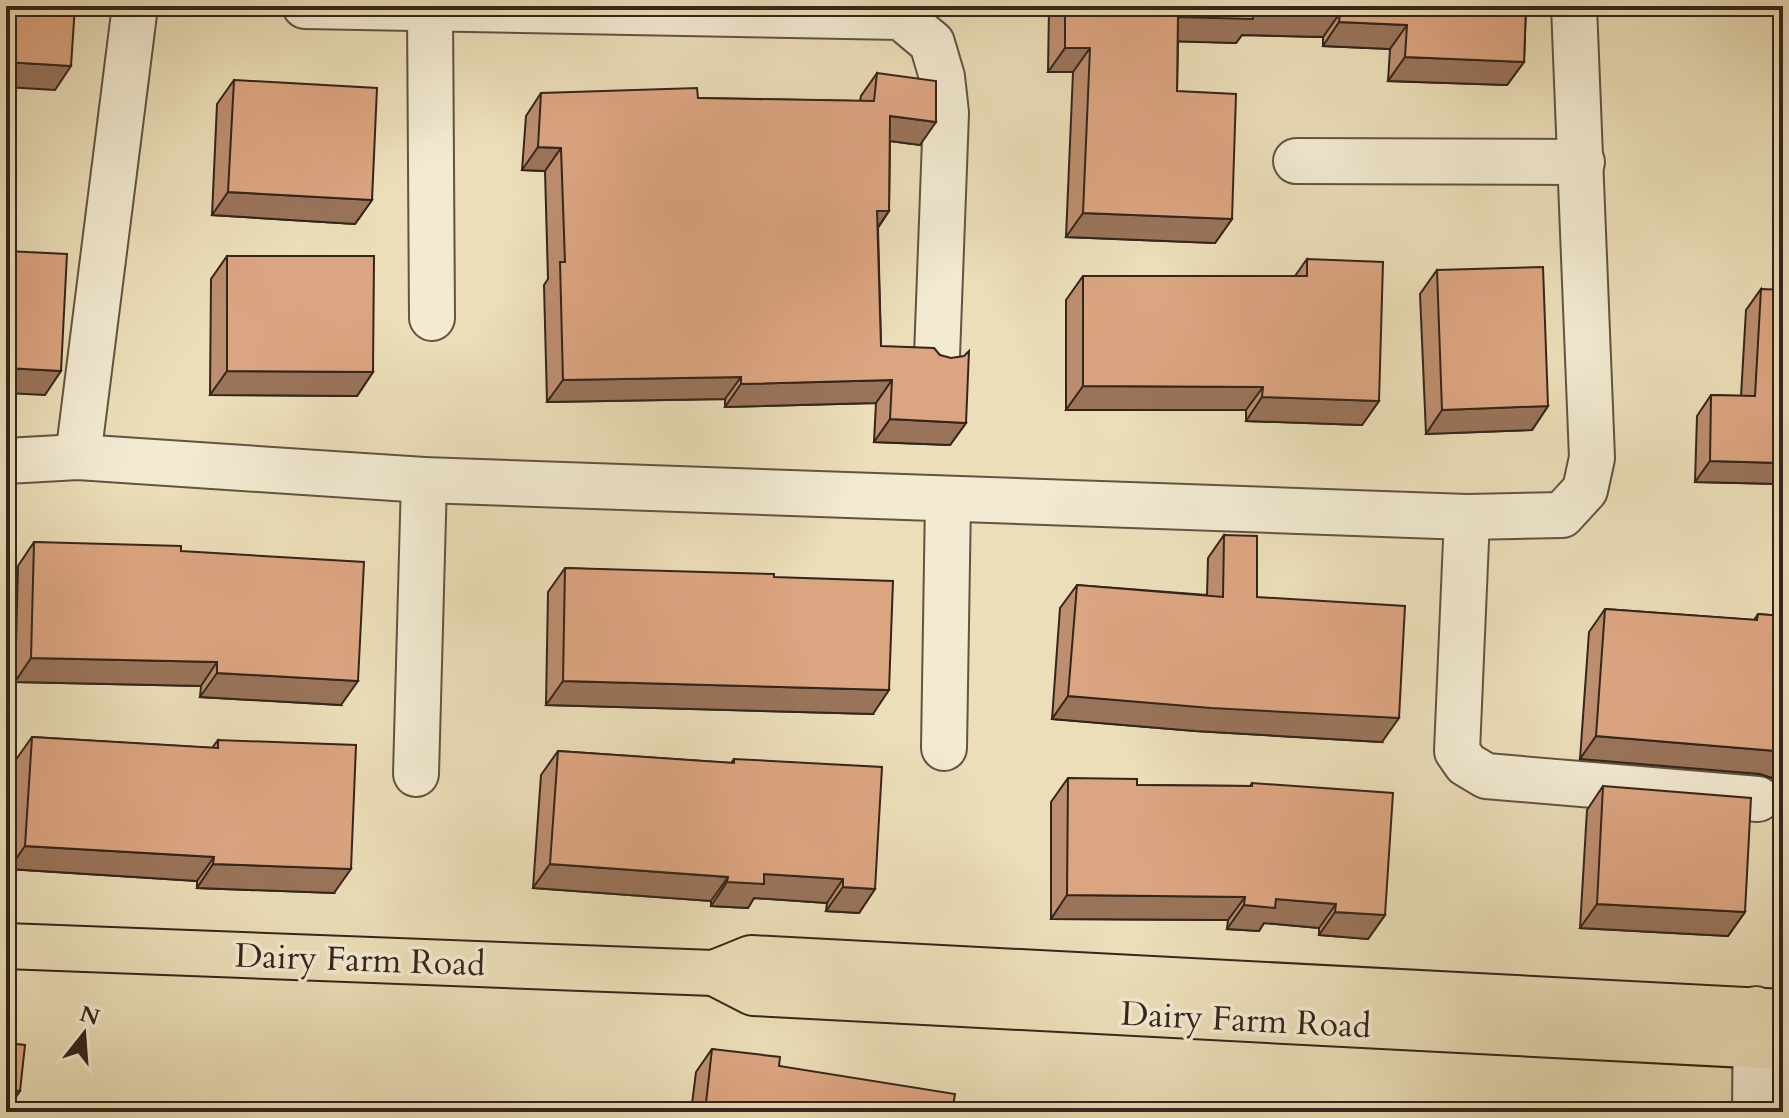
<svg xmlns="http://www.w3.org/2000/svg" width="1789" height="1118" viewBox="0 0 1789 1118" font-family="Cardo,serif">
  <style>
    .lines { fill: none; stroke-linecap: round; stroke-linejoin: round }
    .minor-casing { stroke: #625342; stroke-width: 48 }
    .major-casing { stroke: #34251b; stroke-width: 48 }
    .minor { stroke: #f2ead1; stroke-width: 44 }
    .major { stroke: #ebdeb8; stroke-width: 44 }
    .wall { fill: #bd8e6f; stroke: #34251b; stroke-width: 2 }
    .shaded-wall { fill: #9a745a; stroke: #34251b; stroke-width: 2 }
    .building { fill: #dca581; stroke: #34251b; stroke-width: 2 }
    .labels { text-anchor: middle; stroke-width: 7; stroke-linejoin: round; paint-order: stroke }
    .street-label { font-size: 34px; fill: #34251b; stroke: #f2ead1 }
  </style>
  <rect width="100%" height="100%" fill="#ebdeb8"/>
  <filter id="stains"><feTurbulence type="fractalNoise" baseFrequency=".0025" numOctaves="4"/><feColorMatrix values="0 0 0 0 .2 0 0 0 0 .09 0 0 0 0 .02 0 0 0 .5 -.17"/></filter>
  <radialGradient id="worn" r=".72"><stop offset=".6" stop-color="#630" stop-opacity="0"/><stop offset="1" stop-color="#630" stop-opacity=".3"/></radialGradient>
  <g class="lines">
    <defs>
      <g id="minor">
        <polyline points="305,6 901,17 932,43 942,77 946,113 937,356"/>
        <polyline points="430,9 432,318"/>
        <polyline points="1296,161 1582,162"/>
        <polyline points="78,457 135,6"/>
        <polyline points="6,461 78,457 424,480 1467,517 1562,515 1585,490 1592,458 1574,6"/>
        <polyline points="1467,517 1457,751 1466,764 1486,776 1758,799"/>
        <polyline points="944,748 948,500"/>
        <polyline points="416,774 424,480"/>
        <polyline points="1755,1112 1756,1009"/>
      </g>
      <g id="major">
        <polyline points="6,946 714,973 751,958 1783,1012"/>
        <polyline points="714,973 753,993 1783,1047"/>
      </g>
    </defs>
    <use href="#minor" class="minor-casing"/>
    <use href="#major" class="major-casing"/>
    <use href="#minor" class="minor"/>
    <use href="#major" class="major"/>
  </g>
  <g class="wall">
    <polygon points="1049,6 1526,6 1524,62 1507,85 1388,81 1390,49 1323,46 1323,37 1242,35 1236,43 1178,41 1177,91 1232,219 1215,243 1066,237 1073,72 1048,72"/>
    <polygon points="877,73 920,145 890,141 889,211 878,228 881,346 966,423 950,445 874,442 876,403 725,407 725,399 547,402 544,285 548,279 545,171 522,170 526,116 541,93 698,98 860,101 861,96"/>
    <polygon points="234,80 372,200 355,224 212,215 217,104"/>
    <polygon points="227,256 373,372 357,396 210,395 211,279"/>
    <polygon points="1307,259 1379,401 1362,425 1246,421 1246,410 1066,410 1066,300 1083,276 1295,276"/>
    <polygon points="1437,270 1548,406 1532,430 1426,434 1420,294"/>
    <polygon points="1761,289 1783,484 1695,482 1697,416 1711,395 1741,396 1746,310"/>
    <polygon points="1224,535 1257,597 1382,742 1195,731 1052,719 1060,608 1077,585 1207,595 1208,558"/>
    <polygon points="34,542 181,551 341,705 200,697 201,686 15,682 18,566"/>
    <polygon points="565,568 774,577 873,714 546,705 548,592"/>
    <polygon points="1605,609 1754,620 1758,614 1783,616 1783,784 1777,784 1772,778 1760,774 1580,759 1589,632"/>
    <polygon points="32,737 212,748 218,740 334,893 197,888 197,881 9,869 15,761"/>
    <polygon points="558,751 731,763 734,759 875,889 859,913 826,911 827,903 754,898 748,908 711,906 711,901 533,888 541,775"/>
    <polygon points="1068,778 1137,785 1250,786 1252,783 1385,915 1368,939 1319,935 1319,928 1264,923 1259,931 1227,929 1228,920 1051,919 1051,802"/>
    <polygon points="1603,786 1745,912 1728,936 1580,928 1587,810"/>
    <polygon points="712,1049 779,1066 952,1112 691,1112 696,1072"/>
  </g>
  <g class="shaded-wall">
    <polygon points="1253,11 1340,13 1323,37 1242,35 1236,43 1162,41 1178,17"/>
    <polygon points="1339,22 1407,25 1390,49 1323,46"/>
    <polygon points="1065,48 1090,48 1073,72 1048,72"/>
    <polygon points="1405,57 1524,62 1507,85 1388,81"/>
    <polygon points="6,62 71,66 55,90 6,87"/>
    <polygon points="890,116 936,122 920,145 874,139"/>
    <polygon points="538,147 561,148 545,171 522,170"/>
    <polygon points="228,192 372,200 355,224 212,215"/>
    <polygon points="877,211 889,211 873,234"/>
    <polygon points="1083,213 1232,219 1215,243 1066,237"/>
    <polygon points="6,368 61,371 45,395 6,393"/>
    <polygon points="227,371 373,372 357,396 210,395"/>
    <polygon points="741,377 725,399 547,402 563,380"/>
    <polygon points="892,380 876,403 725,407 741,384"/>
    <polygon points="1083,386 1263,387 1246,410 1066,410"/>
    <polygon points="1262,397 1379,401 1362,425 1246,421"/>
    <polygon points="1548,406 1532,430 1426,434 1442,410"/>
    <polygon points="890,419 966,423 950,445 874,442"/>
    <polygon points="1710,461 1783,463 1783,484 1695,482"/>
    <polygon points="31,658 217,662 201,686 15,682"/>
    <polygon points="217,673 358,681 341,705 200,697"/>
    <polygon points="563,681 889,690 873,714 546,705"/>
    <polygon points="1068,696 1399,718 1382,742 1195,731 1052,719"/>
    <polygon points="1596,736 1776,751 1783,753 1783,762 1772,778 1760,774 1580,759"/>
    <polygon points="1783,776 1783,784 1777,784"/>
    <polygon points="25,846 214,857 197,881 9,869"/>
    <polygon points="213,864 351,869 334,893 197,888"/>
    <polygon points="550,864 728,877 711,901 533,888"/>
    <polygon points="764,874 843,879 827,903 754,898 748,908 711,906 727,882"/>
    <polygon points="843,887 875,889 859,913 826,911"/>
    <polygon points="1067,895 1245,897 1228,920 1051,919"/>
    <polygon points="1276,899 1336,904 1319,928 1264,923 1259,931 1227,929 1244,905"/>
    <polygon points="1597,904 1745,912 1728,936 1580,928"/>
    <polygon points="1335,912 1385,915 1368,939 1319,935"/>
    <polygon points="6,1090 20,1091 6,1111"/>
  </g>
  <g class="building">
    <polygon points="6,6 75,6 71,66 6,62"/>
    <polygon points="1065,6 1526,6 1524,62 1405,57 1407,25 1339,22 1340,13 1253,11 1253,19 1178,17 1177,91 1236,94 1232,219 1083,213 1090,48 1065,48"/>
    <polygon points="877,73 936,81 936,122 890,116 889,211 877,211 881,346 934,348 940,355 951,358 964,356 969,351 966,423 890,419 892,380 741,384 741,377 563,380 560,262 565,262 561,148 538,147 541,93 697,88 698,98 874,101"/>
    <polygon points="234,80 377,88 372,200 228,192"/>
    <polygon points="6,251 67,254 61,371 6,368"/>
    <polygon points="227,256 374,256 373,372 227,371"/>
    <polygon points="1307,259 1383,262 1379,401 1262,397 1263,387 1083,386 1083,276 1307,276"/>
    <polygon points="1543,267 1548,406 1442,410 1437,270"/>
    <polygon points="1761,289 1783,290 1783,463 1710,461 1711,395 1755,396"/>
    <polygon points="1224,535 1257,536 1257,597 1405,606 1399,718 1211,708 1068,696 1077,585 1223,597"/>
    <polygon points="34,542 181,546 181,551 364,562 358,681 217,673 217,662 31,658"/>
    <polygon points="565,568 774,574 774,577 893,581 889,690 563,681"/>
    <polygon points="1605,609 1757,620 1758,614 1783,616 1783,753 1776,751 1596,736"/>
    <polygon points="32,737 218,748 218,740 356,745 351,869 213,864 214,857 25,846"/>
    <polygon points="558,751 734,763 734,759 882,767 875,889 843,887 843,879 764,874 764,884 727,882 728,877 550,864"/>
    <polygon points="1068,778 1137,779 1137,785 1252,786 1252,783 1393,793 1385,915 1335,912 1336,904 1276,899 1275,908 1244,905 1245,897 1067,895"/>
    <polygon points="1603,786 1751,798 1745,912 1597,904"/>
    <polygon points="6,1043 25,1045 20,1091 6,1090"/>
    <polygon points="712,1049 780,1057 779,1066 955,1094 952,1112 705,1112"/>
    <polygon points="395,1106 450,1112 394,1112"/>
  </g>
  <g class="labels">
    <g class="street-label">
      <text transform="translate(360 959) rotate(2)" y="12">Dairy Farm Road</text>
      <text transform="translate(1246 1019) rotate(3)" y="12">Dairy Farm Road</text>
    </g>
  </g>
  <rect width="1789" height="1118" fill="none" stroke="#ebdeb8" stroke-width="32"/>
  <rect x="8" y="8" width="1773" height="1102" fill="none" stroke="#34251b" stroke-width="4"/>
  <rect x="16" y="16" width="1757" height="1086" fill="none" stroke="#34251b" stroke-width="2"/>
  <g transform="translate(84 1034) rotate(17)" stroke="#f2ead1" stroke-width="6" paint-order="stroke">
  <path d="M0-6L14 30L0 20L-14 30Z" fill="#34251b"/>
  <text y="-12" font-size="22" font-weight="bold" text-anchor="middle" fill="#34251b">N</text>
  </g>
  <rect width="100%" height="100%" filter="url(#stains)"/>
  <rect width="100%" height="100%" fill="url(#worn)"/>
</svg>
